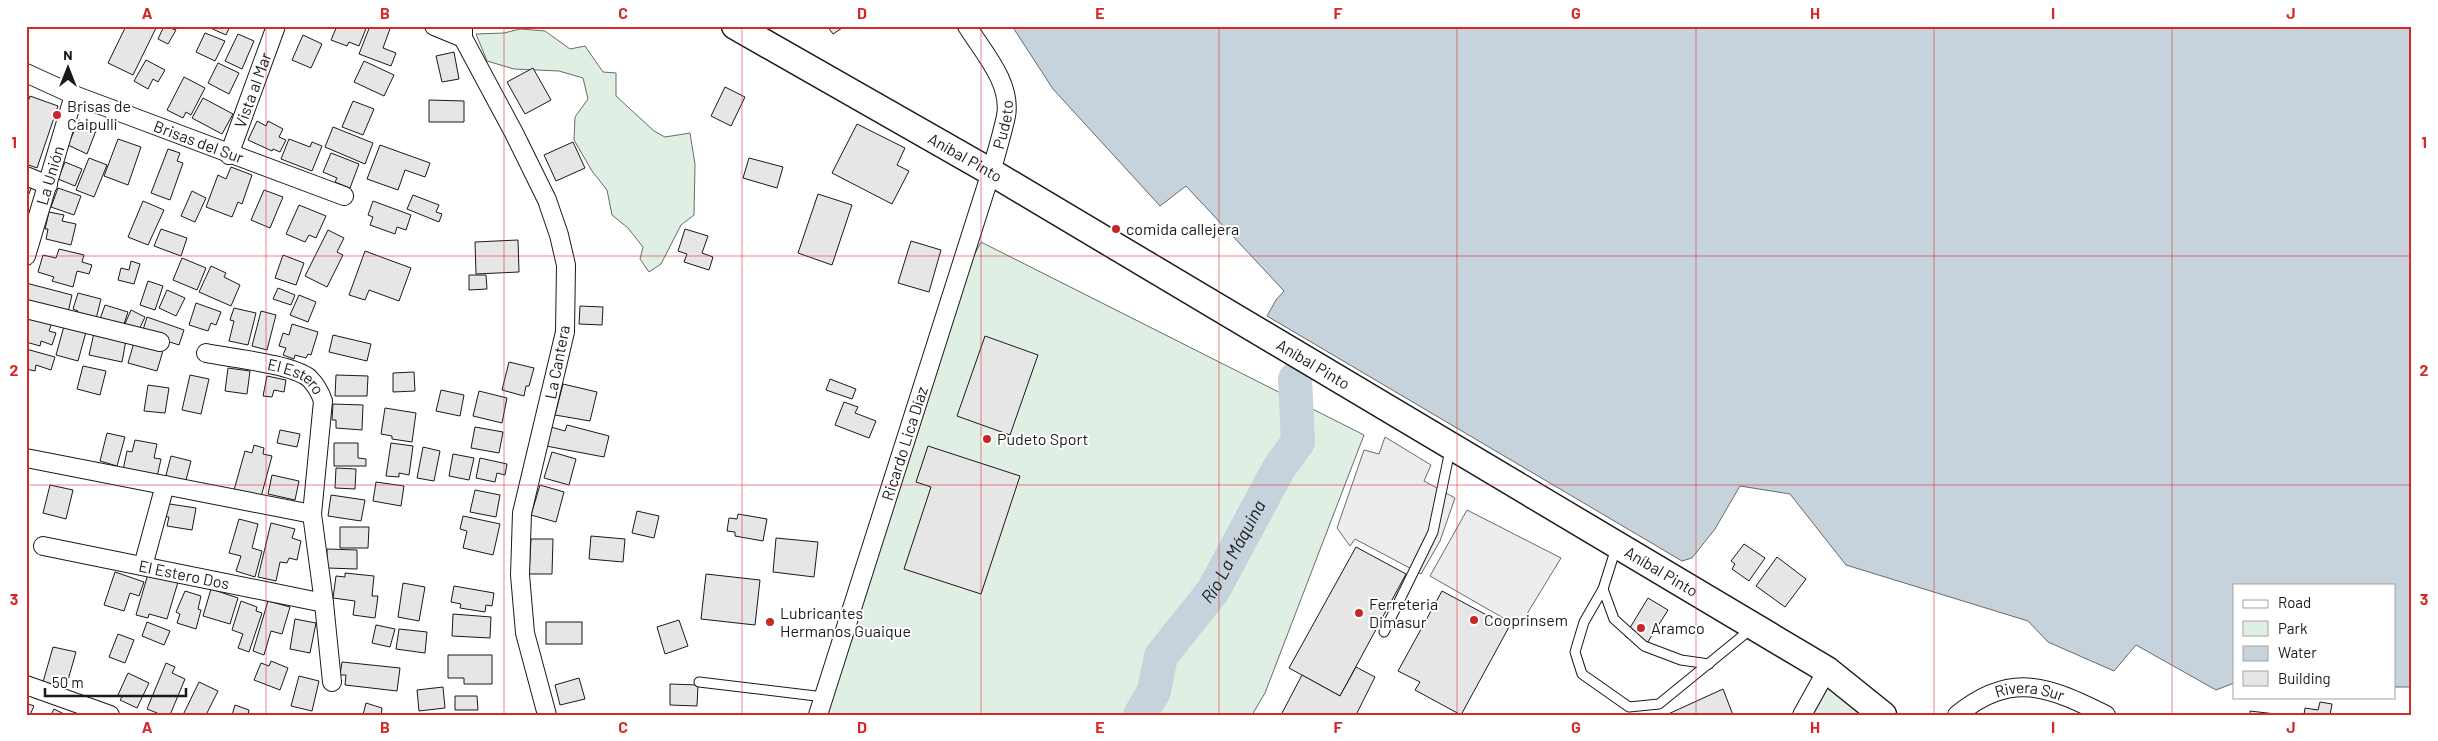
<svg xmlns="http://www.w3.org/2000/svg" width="2438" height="741" viewBox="0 0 2438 741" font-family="Barlow,sans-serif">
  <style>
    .green { fill: #e0efe3; stroke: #6a6a6a }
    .parking { fill: #ededed; stroke: #6a6a6a }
    .water { fill: #c6d2dc; stroke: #6a6a6a }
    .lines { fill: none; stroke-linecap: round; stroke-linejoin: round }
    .river { stroke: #c6d2dc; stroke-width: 34 }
    .building { fill: #e6e6e6; stroke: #1a1a1a }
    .service-casing { stroke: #1a1a1a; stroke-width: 11 }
    .minor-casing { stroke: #1a1a1a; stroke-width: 20 }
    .primary-casing { stroke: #1a1a1a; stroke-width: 29 }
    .service { stroke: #fff; stroke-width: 9 }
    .minor { stroke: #fff; stroke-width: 18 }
    .primary { stroke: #fff; stroke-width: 26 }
    .grid { fill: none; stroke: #d62828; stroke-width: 1; stroke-opacity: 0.55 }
    .poi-dot { fill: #c62828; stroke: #fff; stroke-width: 2 }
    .labels { text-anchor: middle; stroke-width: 4; stroke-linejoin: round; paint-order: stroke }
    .street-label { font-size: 16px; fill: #1a1a1a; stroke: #fff }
    .poi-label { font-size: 16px; fill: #1a1a1a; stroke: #fff; text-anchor: start }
    .water-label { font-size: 18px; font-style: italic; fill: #1a1a1a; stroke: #fff }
    .neatline { fill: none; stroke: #d62828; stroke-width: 2 }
    .grid-label { font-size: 16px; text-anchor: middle; font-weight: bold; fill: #d62828 }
  </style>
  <rect width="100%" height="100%" fill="#fff"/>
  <g class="green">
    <polygon points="520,29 545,31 570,49 585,46 603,72 616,73 616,96 654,131 665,137 690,133 695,164 694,215 681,225 661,264 649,272 640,259 643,247 628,228 612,215 607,190 592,171 574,140 575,117 588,99 583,78 559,71 514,69 487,61 476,34 504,33"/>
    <polygon points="981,242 1364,435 1265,693 1252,715 814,715 947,306"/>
    <polygon points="1829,686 1868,715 1813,715"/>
  </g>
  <g class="parking">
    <polygon points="1385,437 1431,465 1424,481 1455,498 1440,541 1421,574 1355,539 1350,546 1337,528 1364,450 1379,454"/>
    <polygon points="1467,510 1561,558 1519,627 1430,576"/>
  </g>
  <polygon class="water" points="1012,26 2412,26 2412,687 2394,687 2394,585 2234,585 2234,683 2216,690 2136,645 2114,671 2048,642 2028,621 1846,565 1790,494 1740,486 1715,529 1692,558 1682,561 1267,316 1276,300 1284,291 1186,186 1160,206 1053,89"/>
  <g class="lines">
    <path class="river" id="s1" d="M1140 715 1154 691 1161 656 1213 591 1279 468 1298 442 1295 379"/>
  </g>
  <g class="building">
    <polygon points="126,26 157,26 133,75 108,63"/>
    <polygon points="164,26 176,30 168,44 158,39"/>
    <polygon points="206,26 230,26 226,35"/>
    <polygon points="337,26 367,26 359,46 349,42 347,46 331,40"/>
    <polygon points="370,26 391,26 383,48 396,53 391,66 359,54"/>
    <polygon points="827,26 845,26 833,34"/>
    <polygon points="205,33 225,41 215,61 196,52"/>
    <polygon points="238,34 254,41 242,69 225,61"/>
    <polygon points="303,35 322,44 311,68 292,60"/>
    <polygon points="454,52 459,79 442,82 436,56"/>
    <polygon points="146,60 165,70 158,82 153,79 148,89 134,81"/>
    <polygon points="364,61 394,75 384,96 354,82"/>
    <polygon points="218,63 239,73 229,94 208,83"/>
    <polygon points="533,68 551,100 525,114 507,82"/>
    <polygon points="184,77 205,88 191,115 186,112 183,118 167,110"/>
    <polygon points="725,87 745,97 731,126 711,116"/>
    <polygon points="30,96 58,106 37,168 26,164 26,108"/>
    <polygon points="203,98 233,114 222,134 192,118"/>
    <polygon points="429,100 464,101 464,122 429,122"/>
    <polygon points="353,101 374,109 363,135 342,127"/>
    <polygon points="79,120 97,128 87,154 68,145"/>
    <polygon points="257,121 266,126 268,121 283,129 279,137 286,140 280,152 273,149 272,151 248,140"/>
    <polygon points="857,124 905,148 897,165 909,171 892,204 832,173"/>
    <polygon points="333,127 373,143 365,164 325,147"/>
    <polygon points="118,139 141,147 128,185 104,176"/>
    <polygon points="289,139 310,147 312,142 322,146 312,171 281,159"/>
    <polygon points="573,142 585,168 556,181 544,155"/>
    <polygon points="380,145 430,163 425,177 405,170 398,190 367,179"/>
    <polygon points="168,149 180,153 177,161 183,163 170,200 151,193"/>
    <polygon points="331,153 359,164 350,188 335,182 337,178 323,172"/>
    <polygon points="89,158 107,165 94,197 76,190"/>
    <polygon points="749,158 783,167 777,188 743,178"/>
    <polygon points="65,162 82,169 75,186 58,179"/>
    <polygon points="231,167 252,175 242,204 238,202 232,217 206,207 218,175 226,179"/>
    <polygon points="26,184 32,186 26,201"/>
    <polygon points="58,188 81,196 74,215 51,207"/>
    <polygon points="264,190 283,197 270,228 251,220"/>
    <polygon points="192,191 206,198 195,222 181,216"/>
    <polygon points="818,194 852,205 832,265 798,253"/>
    <polygon points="413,195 439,205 436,212 442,214 439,222 407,209"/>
    <polygon points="143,201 164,210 148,245 128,237"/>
    <polygon points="373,201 411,215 406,230 397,227 395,234 370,225 373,217 368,215"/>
    <polygon points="299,205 326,216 316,238 309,235 305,242 286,234"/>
    <polygon points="49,212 64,215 62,221 76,224 71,245 46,239 48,229 45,229"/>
    <polygon points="161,229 187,238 181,256 154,246"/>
    <polygon points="685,229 708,236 702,253 713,257 709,270 684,262 687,254 678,251"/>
    <polygon points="328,230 344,238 337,252 343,255 327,287 305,276"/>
    <polygon points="518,240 519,272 476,274 475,242"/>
    <polygon points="911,241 941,250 929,292 898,283"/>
    <polygon points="59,249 84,255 82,262 92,265 89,274 77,271 73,287 52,281 54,277 38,272 43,255 56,258"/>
    <polygon points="365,251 411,268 399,301 369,290 365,300 349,295"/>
    <polygon points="283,255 304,263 296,285 275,278"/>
    <polygon points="182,258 206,268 197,290 173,280"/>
    <polygon points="131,261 140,264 134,284 118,280 121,268 129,270"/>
    <polygon points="211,266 226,273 224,277 240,285 231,306 199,292"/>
    <polygon points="469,275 486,275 487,289 469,290"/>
    <polygon points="148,281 163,286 155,310 140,305"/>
    <polygon points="26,283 72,295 67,317 26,304"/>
    <polygon points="278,288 295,295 291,305 273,299"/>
    <polygon points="167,290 185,298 176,316 159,308"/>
    <polygon points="78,293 101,299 96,319 77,315 78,311 73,309"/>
    <polygon points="299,295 316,302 308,322 290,315"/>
    <polygon points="196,303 221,312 216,325 211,323 208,331 189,325"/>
    <polygon points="105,305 128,312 122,330 99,322"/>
    <polygon points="580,306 603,307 602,325 579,324"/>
    <polygon points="234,308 256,313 248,345 229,341 234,321 230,320"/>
    <polygon points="131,310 145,317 138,332 124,326"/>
    <polygon points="261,311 276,315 267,350 252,346"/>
    <polygon points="26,312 53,320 49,331 56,333 52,345 41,341 40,346 26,342"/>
    <polygon points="147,317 184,330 179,345 142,333"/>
    <polygon points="292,324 318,332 311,355 308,354 306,358 295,355 294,359 283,355 286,348 279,346 283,333 289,335"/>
    <polygon points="64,326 86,332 78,361 56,355"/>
    <polygon points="94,333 126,340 122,362 89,355"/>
    <polygon points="333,335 371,344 367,361 329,352"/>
    <polygon points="985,336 1038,355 1010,435 957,416"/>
    <polygon points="135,339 164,347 157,371 128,363"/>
    <polygon points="26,349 55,357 51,370 36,365 35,371 26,369"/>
    <polygon points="509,362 534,368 529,386 526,386 524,396 502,390"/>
    <polygon points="83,366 106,371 100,395 77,389"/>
    <polygon points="228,368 250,371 247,394 225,391"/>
    <polygon points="414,372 415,391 393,392 393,373"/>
    <polygon points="190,375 209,379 201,414 182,410"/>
    <polygon points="336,375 368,376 367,396 335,396"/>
    <polygon points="267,376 286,380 284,392 274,390 272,397 263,396"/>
    <polygon points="830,379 856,389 852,399 826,390"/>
    <polygon points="563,384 597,392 590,421 555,415"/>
    <polygon points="148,385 169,388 165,413 144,411"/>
    <polygon points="441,390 464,395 460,416 436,411"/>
    <polygon points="479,391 507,398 502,423 473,416"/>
    <polygon points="844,402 858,407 855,413 876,421 869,438 835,425"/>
    <polygon points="333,404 363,405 362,430 336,428 336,420 332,420"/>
    <polygon points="385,408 416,413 412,442 392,439 392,436 381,434"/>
    <polygon points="567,425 609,436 604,457 546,446 551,427 565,431"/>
    <polygon points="475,427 503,432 499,453 471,448"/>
    <polygon points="280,430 300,434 297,447 277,443"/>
    <polygon points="107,433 125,437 117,466 100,461"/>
    <polygon points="135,440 157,444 154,458 161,459 157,477 123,470 127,451 132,452"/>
    <polygon points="334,443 358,443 358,458 366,459 366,466 334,466"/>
    <polygon points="391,443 413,446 409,475 399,473 399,477 386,476"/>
    <polygon points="254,445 264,448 263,454 272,456 261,497 234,490 245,451 252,453"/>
    <polygon points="928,446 1020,476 981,594 904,569 931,487 916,482"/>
    <polygon points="423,447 440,451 434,481 417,478"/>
    <polygon points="552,452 576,459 569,485 544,478"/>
    <polygon points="453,454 474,458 469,480 449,476"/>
    <polygon points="171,456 191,461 185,484 165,479"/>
    <polygon points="480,458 507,464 505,475 497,473 495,482 476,478"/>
    <polygon points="336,468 356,469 355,489 335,488"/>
    <polygon points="272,475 299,481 295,500 268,494"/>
    <polygon points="376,482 404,486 401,506 373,501"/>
    <polygon points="50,485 73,490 66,519 43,513"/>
    <polygon points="540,485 564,492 556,522 531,515"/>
    <polygon points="475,490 500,495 496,517 470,512"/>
    <polygon points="331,495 365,500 361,521 328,516"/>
    <polygon points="163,503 196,508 192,530 167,526 169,517 161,516"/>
    <polygon points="637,511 659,516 654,538 632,533"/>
    <polygon points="738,514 767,519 763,541 735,536 735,532 727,531 729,518 737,519"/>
    <polygon points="463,516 500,524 493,555 463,548 467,531 460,529"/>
    <polygon points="239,519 258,524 252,548 262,551 255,577 236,571 241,556 229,553"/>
    <polygon points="271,523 295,529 292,538 301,541 297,560 289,558 287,563 280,562 276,581 258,577"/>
    <polygon points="340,527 369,527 368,548 340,548"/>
    <polygon points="591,536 625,539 623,562 589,559"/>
    <polygon points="776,538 818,542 814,577 773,572"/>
    <polygon points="531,539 553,539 552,574 529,574"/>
    <polygon points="1744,544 1765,558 1749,581 1732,569 1735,564 1731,561"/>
    <polygon points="1356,547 1406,574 1340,696 1289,668"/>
    <polygon points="327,549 357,550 357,569 327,568"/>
    <polygon points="1777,557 1806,579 1785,607 1756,586"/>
    <polygon points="115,572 144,582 139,596 130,593 124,611 104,605"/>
    <polygon points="345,573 374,576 372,596 378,596 375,618 353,615 355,601 333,598 336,576 345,577"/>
    <polygon points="148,574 178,582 167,619 149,614 148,618 136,615"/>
    <polygon points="706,574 760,580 755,625 701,619"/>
    <polygon points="403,583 425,587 419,621 398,617"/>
    <polygon points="454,586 494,593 492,606 486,605 485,612 460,608 461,604 451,602"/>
    <polygon points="211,589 238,598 230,624 203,616"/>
    <polygon points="185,591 201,596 198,609 201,610 196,629 177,623 180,614 176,612"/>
    <polygon points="1442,591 1509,627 1461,715 1415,690 1420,682 1398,671"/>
    <polygon points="1648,598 1668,610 1644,648 1625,636"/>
    <polygon points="241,601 257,607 256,611 262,613 249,652 238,648 243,634 232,630"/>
    <polygon points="268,601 290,607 282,634 271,631 264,655 253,651"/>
    <polygon points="453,614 491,617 490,638 452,636"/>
    <polygon points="295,619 316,623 310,653 290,649"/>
    <polygon points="679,620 688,646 665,654 657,627"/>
    <polygon points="147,622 170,631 164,645 142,636"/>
    <rect x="546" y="622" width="36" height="22"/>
    <polygon points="376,625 395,629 390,647 372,643"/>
    <polygon points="399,629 427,632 425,653 396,649"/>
    <polygon points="118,634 134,640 125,663 109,657"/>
    <polygon points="53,647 76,652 66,687 43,682"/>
    <polygon points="448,655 492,655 492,684 464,684 464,678 448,678"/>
    <polygon points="271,661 288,668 280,690 254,680 261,663 269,666"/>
    <polygon points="342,662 400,668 397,691 345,685 346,675 340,675"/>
    <polygon points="166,663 175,667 172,673 185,679 170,715 162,715 147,709"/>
    <polygon points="1356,667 1375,677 1356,715 1281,715 1302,675 1340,696"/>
    <polygon points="128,673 149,683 137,708 120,700 122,697 118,695"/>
    <polygon points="299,676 319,681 312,711 291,706"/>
    <polygon points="579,678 585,699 560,705 555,685"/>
    <polygon points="199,682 218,691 206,715 183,715"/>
    <polygon points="670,684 698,685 697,706 670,705"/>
    <polygon points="443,687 445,708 419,711 417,690"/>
    <polygon points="1723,689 1733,715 1666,715"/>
    <polygon points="455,696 477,696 478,710 455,710"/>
    <polygon points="2320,702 2332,704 2330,715 2304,715 2305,708 2318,710"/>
    <polygon points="26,703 34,706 30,715 26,715"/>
    <polygon points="366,703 382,708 381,715 363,715"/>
    <polygon points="235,705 249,710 248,715 232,715"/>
    <polygon points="54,709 66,715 51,715"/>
    <polygon points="2250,711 2284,715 2250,715"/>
  </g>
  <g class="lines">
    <defs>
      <g id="service">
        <polyline points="1616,548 1603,589 1584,622 1575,652 1582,674 1629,707 1659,704 1751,629"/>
        <polyline points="1603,589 1614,619 1644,646 1681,660 1709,664"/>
        <polyline points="1384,632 1433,532 1450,450"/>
        <polyline points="699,682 824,697"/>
      </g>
      <g id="minor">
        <polyline points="434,26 463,38"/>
        <polyline points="463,26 463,38 514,133 547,200 559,235 566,265 565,332 522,513 520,575 525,633 547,715"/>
        <path id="s2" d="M26 73 74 95 344 196"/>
        <path id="s3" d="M229 155 276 26"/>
        <polyline points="26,176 48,185"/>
        <path id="s4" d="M26 256 74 95"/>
        <polyline points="26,309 160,342"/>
        <path id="s5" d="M206 353C231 358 291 364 309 378 316 385 320 392 323 401L312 514 324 603 332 682"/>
        <polyline points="26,458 312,514"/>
        <path id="s6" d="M43 546 324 603"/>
        <polyline points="143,566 165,485"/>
        <polyline points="26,685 110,715"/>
        <path id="s7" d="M818 715 991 172C996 154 1002 135 1006 116 1012 83 983 52 967 26"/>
        <polyline points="1802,715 1827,670"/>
        <path id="s8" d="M1957 715C2012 670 2049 687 2106 715"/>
      </g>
      <g id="primary">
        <path id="s9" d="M735 26 991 172 1827 670 1883 715"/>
      </g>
    </defs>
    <use href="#service" class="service-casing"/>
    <use href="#minor" class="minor-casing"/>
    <use href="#primary" class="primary-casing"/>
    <use href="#service" class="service"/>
    <use href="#minor" class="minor"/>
    <use href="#primary" class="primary"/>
  </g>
  <path class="grid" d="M266 26V715M504 26V715M742 26V715M981 26V715M1219 26V715M1457 26V715M1696 26V715M1934 26V715M2172 26V715M26 256H2412M26 485H2412"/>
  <g class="poi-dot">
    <circle cx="57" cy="115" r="5"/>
    <circle cx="1116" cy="229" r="5"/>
    <circle cx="987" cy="439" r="5"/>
    <circle cx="1359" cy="613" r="5"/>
    <circle cx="1474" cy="620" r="5"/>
    <circle cx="770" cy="622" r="5"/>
    <circle cx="1641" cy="628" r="5"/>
  </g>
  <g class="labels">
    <g class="street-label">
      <text dy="6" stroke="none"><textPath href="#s3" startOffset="69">Vista al Mar</textPath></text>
      <text dy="6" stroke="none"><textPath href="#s7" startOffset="619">Pudeto</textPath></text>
      <text dy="6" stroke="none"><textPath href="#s2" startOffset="186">Brisas del Sur</textPath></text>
      <text dy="6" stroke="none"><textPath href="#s9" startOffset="265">Aníbal Pinto</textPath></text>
      <text dy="6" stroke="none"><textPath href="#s4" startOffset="84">La Unión</textPath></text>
      <text transform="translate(557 362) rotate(-79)" y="6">La Cantera</text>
      <text dy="6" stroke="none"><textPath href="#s9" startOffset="670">Aníbal Pinto</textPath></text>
      <text dy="6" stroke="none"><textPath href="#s5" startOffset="94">El Estero</textPath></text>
      <text dy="6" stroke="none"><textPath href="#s7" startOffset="285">Ricardo Lica Díaz</textPath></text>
      <text dy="6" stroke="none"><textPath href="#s9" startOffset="1075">Aníbal Pinto</textPath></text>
      <text dy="6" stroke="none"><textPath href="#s6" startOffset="144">El Estero Dos</textPath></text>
      <text dy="6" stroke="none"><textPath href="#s8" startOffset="80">Rivera Sur</textPath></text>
    </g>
    <g class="poi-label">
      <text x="67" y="112">Brisas de<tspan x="67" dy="18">Caipulli</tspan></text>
      <text x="1126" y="235">comida callejera</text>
      <text x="997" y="445">Pudeto Sport</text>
      <text x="1369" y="610">Ferreteria<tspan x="1369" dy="18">Dimasur</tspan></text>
      <text x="780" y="619">Lubricantes<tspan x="780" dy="18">Hermanos Guaique</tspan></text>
      <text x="1484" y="626">Cooprinsem</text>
      <text x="1651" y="634">Aramco</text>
    </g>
    <g class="water-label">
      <text dy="6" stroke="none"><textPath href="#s1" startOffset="191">Río La Máquina</textPath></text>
    </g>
  </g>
  <rect width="2438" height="741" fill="none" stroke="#ffffff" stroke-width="55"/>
  <rect x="2233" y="584" width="162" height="115" fill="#ffffff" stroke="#a3a3a3"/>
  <rect x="2243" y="600" width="25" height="8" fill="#ffffff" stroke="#a3a3a3"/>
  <text x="2278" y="608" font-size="15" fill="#1a1a1a">Road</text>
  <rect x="2243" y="621" width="25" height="15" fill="#e0efe3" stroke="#a3a3a3"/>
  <text x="2278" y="634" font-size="15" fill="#1a1a1a">Park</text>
  <rect x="2243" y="646" width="25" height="15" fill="#c6d2dc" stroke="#a3a3a3"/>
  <text x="2278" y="658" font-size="15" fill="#1a1a1a">Water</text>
  <rect x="2243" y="671" width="25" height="15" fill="#e6e6e6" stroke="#a3a3a3"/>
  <text x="2278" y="684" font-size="15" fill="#1a1a1a">Building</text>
  <g transform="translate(68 68)" stroke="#ffffff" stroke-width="4" paint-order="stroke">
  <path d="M0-4L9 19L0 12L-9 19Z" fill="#1a1a1a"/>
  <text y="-8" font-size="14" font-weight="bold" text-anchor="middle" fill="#1a1a1a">N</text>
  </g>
  <path d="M45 688v8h141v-8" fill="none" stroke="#1a1a1a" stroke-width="2.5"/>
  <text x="52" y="688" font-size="15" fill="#1a1a1a" stroke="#ffffff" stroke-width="4" paint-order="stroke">50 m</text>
  <rect x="28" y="28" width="2382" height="686" class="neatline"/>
  <g class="grid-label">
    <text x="147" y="19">A</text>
    <text x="385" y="19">B</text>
    <text x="623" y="19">C</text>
    <text x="862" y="19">D</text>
    <text x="1100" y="19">E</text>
    <text x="1338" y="19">F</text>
    <text x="1576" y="19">G</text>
    <text x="1815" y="19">H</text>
    <text x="2053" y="19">I</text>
    <text x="2291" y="19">J</text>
    <text x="14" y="148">1</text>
    <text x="2424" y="148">1</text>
    <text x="14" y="376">2</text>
    <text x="2424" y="376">2</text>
    <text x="14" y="605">3</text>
    <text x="2424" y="605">3</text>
    <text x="147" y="733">A</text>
    <text x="385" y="733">B</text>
    <text x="623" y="733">C</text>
    <text x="862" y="733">D</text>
    <text x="1100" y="733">E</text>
    <text x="1338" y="733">F</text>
    <text x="1576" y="733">G</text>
    <text x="1815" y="733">H</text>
    <text x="2053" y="733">I</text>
    <text x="2291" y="733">J</text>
  </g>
</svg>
